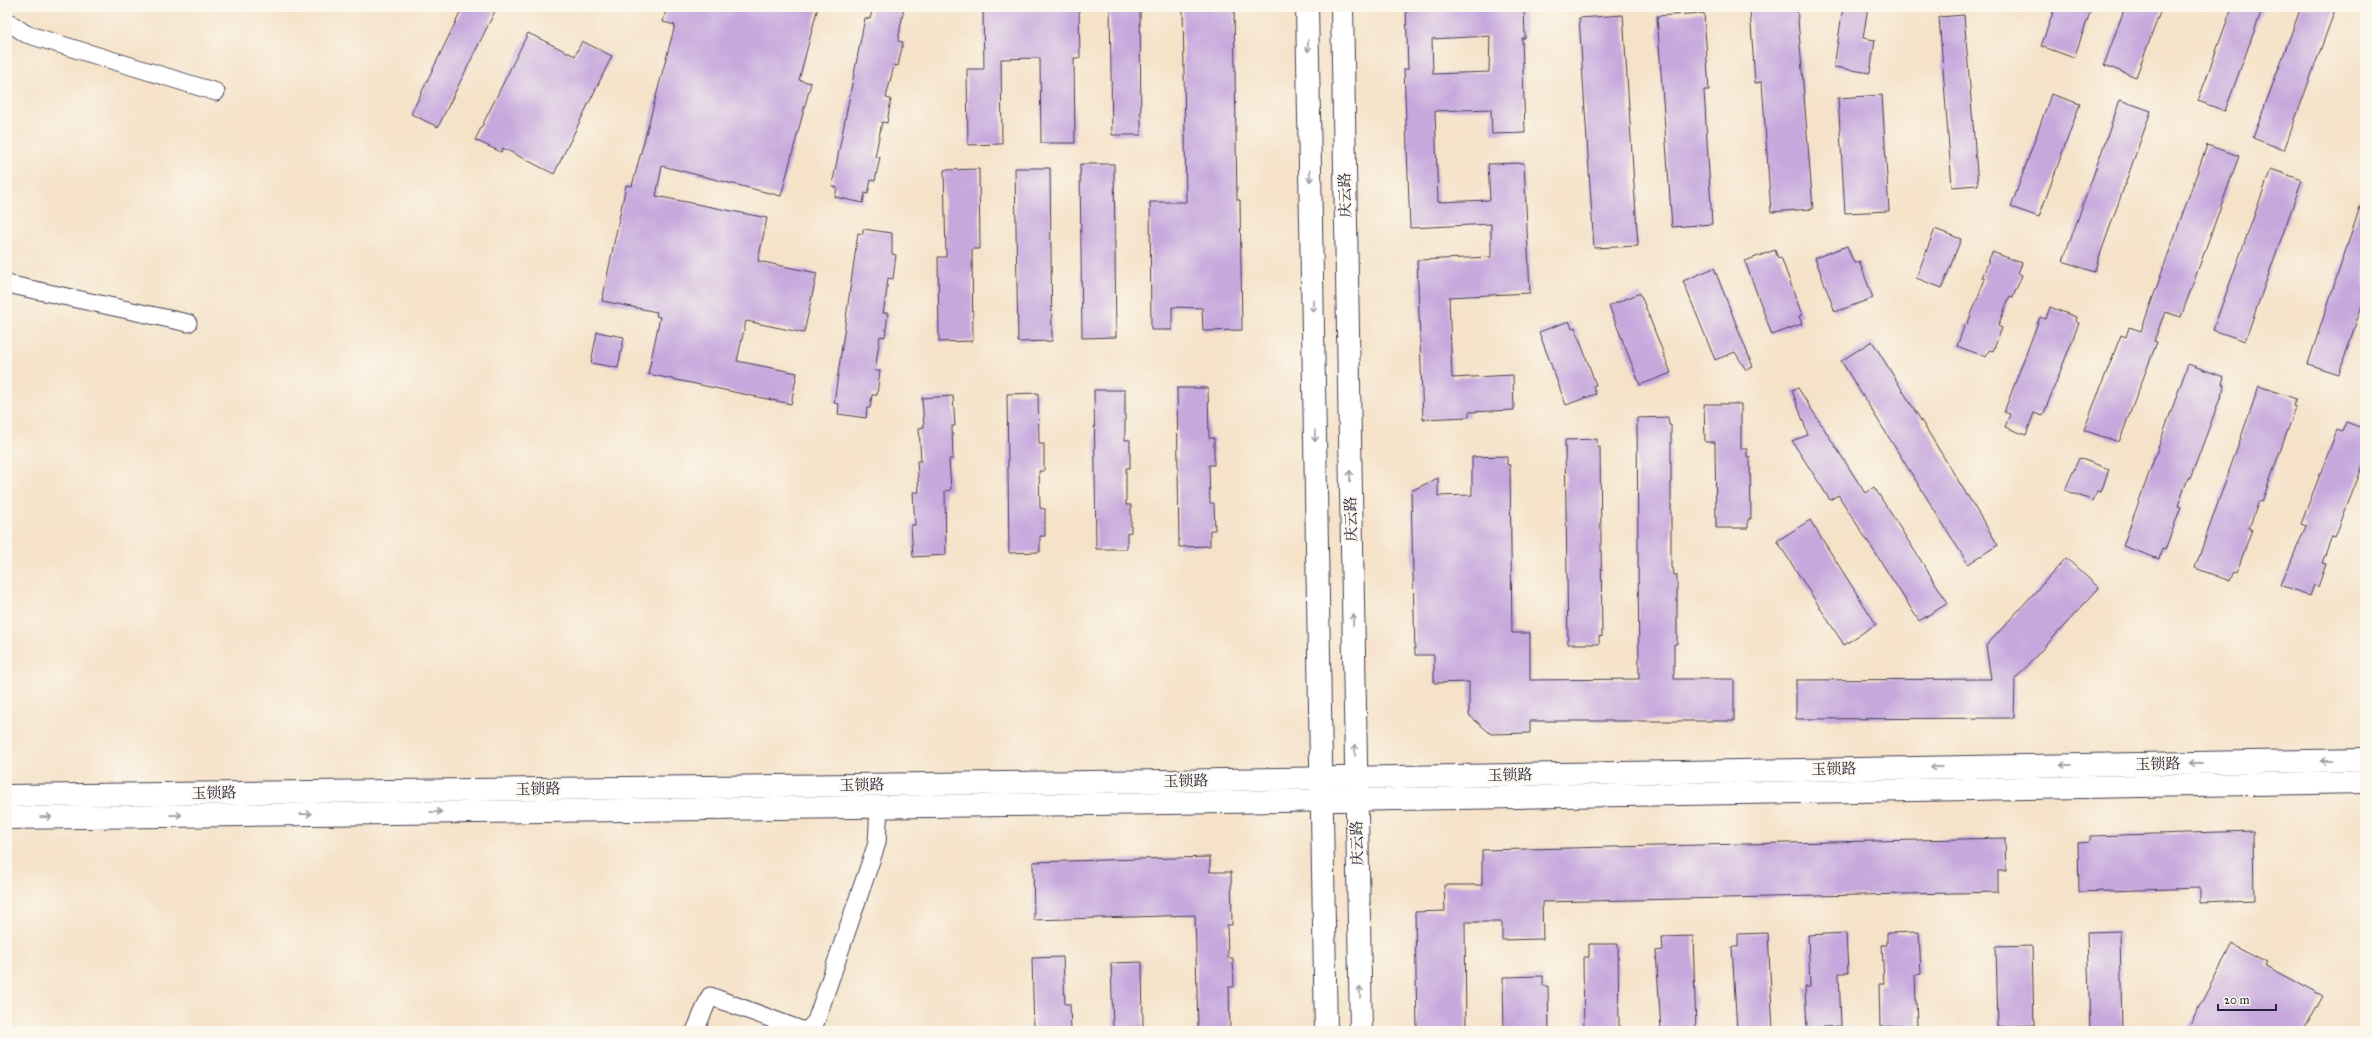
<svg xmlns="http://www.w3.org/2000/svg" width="2372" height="1038" viewBox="0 0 2372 1038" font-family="'IM FELL Great Primer','Noto Serif SC',serif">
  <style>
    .building { fill: #c6a8dd; fill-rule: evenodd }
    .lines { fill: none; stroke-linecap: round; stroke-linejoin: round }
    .street-casing { stroke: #423f50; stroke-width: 19 }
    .secondary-casing { stroke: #423f50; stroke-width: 24 }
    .street { stroke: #fff; stroke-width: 17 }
    .secondary { stroke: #fff; stroke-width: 22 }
    .oneway { stroke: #9c9ca7 }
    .labels { text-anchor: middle; stroke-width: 4; stroke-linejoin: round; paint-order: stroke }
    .street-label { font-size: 15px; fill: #22223b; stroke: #fbf7ec }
  </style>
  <rect width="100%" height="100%" fill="#fbf7ec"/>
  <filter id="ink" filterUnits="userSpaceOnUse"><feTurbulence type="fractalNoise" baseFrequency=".025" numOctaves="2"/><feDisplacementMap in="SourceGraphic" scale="8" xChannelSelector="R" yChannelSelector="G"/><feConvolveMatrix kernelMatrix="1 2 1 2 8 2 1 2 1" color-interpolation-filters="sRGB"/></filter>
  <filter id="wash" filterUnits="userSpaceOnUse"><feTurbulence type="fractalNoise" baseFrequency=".012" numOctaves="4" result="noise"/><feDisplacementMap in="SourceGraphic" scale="16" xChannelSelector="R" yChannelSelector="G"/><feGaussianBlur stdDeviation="0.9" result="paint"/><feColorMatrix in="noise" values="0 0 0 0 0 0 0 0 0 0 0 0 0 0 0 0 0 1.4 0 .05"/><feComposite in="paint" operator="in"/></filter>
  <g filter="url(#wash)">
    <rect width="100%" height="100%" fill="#f5e2c9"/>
    <g id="blocks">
      <g class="building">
        <polygon points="463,7 497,7 438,127 411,114"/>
        <polygon points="667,7 818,7 799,80 811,83 781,196 662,166 656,196 767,218 758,261 817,273 804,333 746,321 737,361 797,373 791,404 648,374 660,317 656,316 657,312 602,301 626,185 632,186 675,25 663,22"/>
        <polygon points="873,7 904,7 898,41 903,42 898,66 894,65 886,98 891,99 887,123 882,122 875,157 880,157 875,181 871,180 868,194 865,193 863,203 835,197 837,188 832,186 865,18 870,19"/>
        <polygon points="983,7 1079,7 1080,58 1074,58 1075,143 1041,143 1040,58 1001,59 1002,144 968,145 967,69 984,69"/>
        <polygon points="1110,7 1140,7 1141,135 1112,135"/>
        <polygon points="1183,7 1234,7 1237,200 1240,200 1242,330 1203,331 1202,308 1172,307 1172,330 1151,330 1150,202 1186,202"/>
        <path d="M1406 7H1524L1525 38H1522L1525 133 1492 134 1491 109 1435 111 1438 202 1490 200 1488 164 1524 163 1530 293 1449 297 1452 378 1513 375 1514 410 1469 412V417L1423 419 1417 260 1491 257V224L1410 228 1404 69H1408ZM1490 36 1489 72 1433 74 1432 39Z"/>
        <polygon points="1797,7 1813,209 1771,212 1762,82 1755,83 1750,10"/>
        <polygon points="1843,7 1868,7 1863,38 1875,40 1870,73 1834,67"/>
        <polygon points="2055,7 2092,7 2074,58 2041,46"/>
        <polygon points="2125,7 2162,7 2136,77 2104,65"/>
        <polygon points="2232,7 2263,7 2225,111 2198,101"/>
        <polygon points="2301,7 2336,7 2284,150 2253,138"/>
        <polygon points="1704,13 1709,90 1704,90 1712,224 1672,227 1657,16"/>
        <polygon points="1623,15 1638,246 1594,248 1579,18"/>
        <polygon points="1964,15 1978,185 1952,187 1939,17"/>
        <polygon points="528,33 575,56 582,41 612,56 554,174 503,148 501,152 475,140"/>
        <polygon points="2051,94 2080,104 2039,217 2011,207"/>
        <polygon points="1882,95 1889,211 1845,213 1838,98"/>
        <polygon points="2120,100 2151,111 2094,272 2063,261"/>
        <polygon points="2207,145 2239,156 2181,317 2165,312 2154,341 2157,342 2119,442 2089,432 2084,430 2121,335 2126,337 2129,327 2141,331"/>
        <polygon points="1080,164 1114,164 1116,337 1082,338"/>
        <polygon points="1015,168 1050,168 1052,341 1018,342"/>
        <polygon points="979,169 980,249 972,249 973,341 939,342 938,257 946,257 944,170"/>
        <polygon points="2271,169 2302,180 2245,341 2213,330"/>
        <polygon points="2362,201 2365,202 2365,296 2339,374 2308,364"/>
        <polygon points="863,229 892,233 892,254 896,255 893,279 888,278 886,296 883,313 888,313 885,337 880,336 875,371 880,371 877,395 872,395 870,408 867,408 866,418 838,414 839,404 834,403 858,233 863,234"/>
        <polygon points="1935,229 1961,239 1942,288 1916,278"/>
        <polygon points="1847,246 1854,263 1859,261 1873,298 1835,312 1815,258"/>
        <polygon points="1775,250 1778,258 1781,257 1802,315 1799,316 1802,324 1772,335 1745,261"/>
        <polygon points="1992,252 2022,263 2018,273 2022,275 2013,297 2010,296 1998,326 2002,328 1993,351 1989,350 1986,357 1957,346 1965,324 1967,325 1985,279 1982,278"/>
        <polygon points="1714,268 1753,367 1746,370 1735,352 1715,360 1683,281"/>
        <polygon points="1640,293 1671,373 1640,385 1609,306"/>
        <polygon points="2050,307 2076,317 2075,321 2079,323 2043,416 2034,413 2026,435 2005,427 2010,414 2004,412 2040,317 2046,319"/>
        <polygon points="1569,321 1572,328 1575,327 1596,385 1593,386 1596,394 1566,405 1539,332"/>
        <polygon points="597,332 624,337 618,368 591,363"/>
        <polygon points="1872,341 1998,545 1968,564 1841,361"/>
        <polygon points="2188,364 2224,377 2222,384 2225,385 2190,479 2188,478 2178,506 2181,507 2165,550 2162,549 2159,559 2123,546"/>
        <polygon points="2259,386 2296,399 2293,406 2296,407 2262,502 2259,501 2249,528 2252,529 2237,572 2234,571 2230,581 2195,568"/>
        <polygon points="1177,388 1208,388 1209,438 1214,438 1214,465 1209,465 1210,503 1214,503 1215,530 1210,530 1210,546 1179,547"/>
        <polygon points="1798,388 1865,493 1874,487 1948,603 1919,621 1838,495 1830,500 1792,441 1808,435 1792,390"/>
        <polygon points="1094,390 1125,390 1125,440 1130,440 1130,468 1126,468 1126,505 1131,505 1131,532 1127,533 1127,549 1096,549"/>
        <polygon points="1038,393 1039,444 1044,444 1044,471 1039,471 1040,508 1045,509 1045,536 1040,536 1040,552 1009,553 1007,394"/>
        <polygon points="953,396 955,426 952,426 953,459 949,459 951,490 945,491 946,555 913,557 911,525 915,525 913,492 919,492 917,461 921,461 919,428 924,427 922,398"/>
        <polygon points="1704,404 1741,404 1741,449 1747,449 1747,457 1750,457 1751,519 1748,519 1748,528 1716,528 1715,442 1705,442"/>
        <polygon points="1668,417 1669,425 1671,425 1671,568 1673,568 1674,575 1677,575 1677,644 1674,644 1674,679 1734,679 1734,721 1530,721 1530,733 1491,734 1469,715 1469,682 1434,683 1434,655 1415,655 1411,491 1438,478 1438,496 1472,495 1472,457 1507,456 1507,465 1510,465 1512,633 1530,633 1530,680 1639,679 1637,418"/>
        <polygon points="2346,422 2365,429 2365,460 2335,537 2332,536 2322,563 2326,564 2318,587 2314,585 2310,596 2281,585 2306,526 2301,524 2337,430 2342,432"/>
        <polygon points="1597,439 1597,447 1600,447 1602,637 1599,636 1599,644 1568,644 1565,440"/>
        <polygon points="2079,458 2109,469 2101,492 2097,491 2093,501 2065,490"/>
        <polygon points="1810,520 1876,624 1844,645 1777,541"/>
        <polygon points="2066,558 2099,588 2015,679 2014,718 1796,719 1796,680 1991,679 1986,646"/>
        <polygon points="2253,831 2254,900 2200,902 2200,888 2079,892 2078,843 2090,842 2090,836"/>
        <polygon points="2005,838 2006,871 1998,871 1998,892 1542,902 1543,939 1502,940 1502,922 1465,922 1466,1031 1417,1031 1415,912 1445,911 1444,885 1482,885 1482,850"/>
        <polygon points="1210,857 1210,872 1231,872 1232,925 1227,925 1228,958 1233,958 1234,987 1229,987 1230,1031 1198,1031 1195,915 1034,920 1033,862"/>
        <polygon points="2120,931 2122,1031 2090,1031 2087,932"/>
        <polygon points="1919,932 1921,974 1915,975 1917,1025 1880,1027 1879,984 1884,984 1882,945 1887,945 1887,933"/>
        <polygon points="1768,933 1773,1031 1737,1031 1732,947 1738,947 1738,934"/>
        <polygon points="1846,933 1848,973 1839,973 1841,1026 1807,1028 1805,987 1810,987 1808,935"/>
        <polygon points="1693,936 1696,1031 1661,1031 1656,951 1663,950 1662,937"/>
        <polygon points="1589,944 1618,944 1619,1028 1615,1029 1615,1031 1584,1031 1583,957 1589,957"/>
        <polygon points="2232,944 2267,962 2265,965 2323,996 2304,1031 2198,1031 2189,1026"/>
        <polygon points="2032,946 2034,1025 1998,1027 1996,947"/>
        <polygon points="1063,957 1065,1004 1070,1004 1071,1031 1034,1031 1032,958"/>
        <polygon points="1142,962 1143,1027 1113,1028 1111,963"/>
        <polygon points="1543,976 1543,986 1548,986 1549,1031 1504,1031 1503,977"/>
      </g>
    </g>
  </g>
  <g filter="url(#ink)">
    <use href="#blocks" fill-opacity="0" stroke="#423f50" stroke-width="1"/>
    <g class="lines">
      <defs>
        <g id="street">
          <polyline points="7,21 26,34 216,92"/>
          <polyline points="7,284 188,323"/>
          <polyline points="695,1031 710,996 804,1031"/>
          <polyline points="807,1031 816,1021 877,843 879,806"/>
        </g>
        <g id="secondary">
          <polyline points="1307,7 1326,1031"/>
          <polyline points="1342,7 1361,1031"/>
          <polyline points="7,796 1168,781 2365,760"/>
          <polyline points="7,818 1168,803 2365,782"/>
        </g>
      </defs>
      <use href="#street" class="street-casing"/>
      <use href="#secondary" class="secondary-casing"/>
      <use href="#street" class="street"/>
      <use href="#secondary" class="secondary"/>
    </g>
    <defs><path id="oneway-shaft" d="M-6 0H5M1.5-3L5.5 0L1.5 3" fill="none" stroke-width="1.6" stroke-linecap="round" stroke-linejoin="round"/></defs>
    <g class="oneway">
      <use href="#oneway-shaft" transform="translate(1308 46) rotate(89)"/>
      <use href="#oneway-shaft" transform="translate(1310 176) rotate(89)"/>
      <use href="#oneway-shaft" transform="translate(1313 306) rotate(89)"/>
      <use href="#oneway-shaft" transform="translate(1315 436) rotate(89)"/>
      <use href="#oneway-shaft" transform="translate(1350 476) rotate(-91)"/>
      <use href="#oneway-shaft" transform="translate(1353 620) rotate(-91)"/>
      <use href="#oneway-shaft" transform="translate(1355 750) rotate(-91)"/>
      <use href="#oneway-shaft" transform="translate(2326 761) rotate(179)"/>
      <use href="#oneway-shaft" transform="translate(2196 763) rotate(179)"/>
      <use href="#oneway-shaft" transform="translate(2066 765) rotate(179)"/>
      <use href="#oneway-shaft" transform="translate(1936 767) rotate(179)"/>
      <use href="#oneway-shaft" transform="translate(436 812) rotate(-1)"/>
      <use href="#oneway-shaft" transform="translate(306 814) rotate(-1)"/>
      <use href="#oneway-shaft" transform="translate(176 815) rotate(-1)"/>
      <use href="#oneway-shaft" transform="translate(46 817) rotate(-1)"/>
      <use href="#oneway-shaft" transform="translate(1360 992) rotate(-91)"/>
    </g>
  </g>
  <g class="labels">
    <g class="street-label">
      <text transform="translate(1345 195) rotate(-91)" y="5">庆云路</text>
      <text transform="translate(1351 519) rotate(-91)" y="5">庆云路</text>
      <text transform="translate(2158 764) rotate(-1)" y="5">玉锁路</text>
      <text transform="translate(1834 769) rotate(-1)" y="5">玉锁路</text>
      <text transform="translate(1510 775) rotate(-1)" y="5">玉锁路</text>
      <text transform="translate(1186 781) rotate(-1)" y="5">玉锁路</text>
      <text transform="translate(862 785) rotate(-1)" y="5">玉锁路</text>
      <text transform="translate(538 789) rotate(-1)" y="5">玉锁路</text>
      <text transform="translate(214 793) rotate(-1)" y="5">玉锁路</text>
      <text transform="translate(1357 843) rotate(-91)" y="5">庆云路</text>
    </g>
  </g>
  <rect width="2372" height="1038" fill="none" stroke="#fbf7ec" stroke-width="24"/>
  <path d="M2218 1004v6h58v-6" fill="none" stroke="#22223b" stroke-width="2"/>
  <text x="2224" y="1004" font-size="12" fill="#22223b" stroke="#fbf7ec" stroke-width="3" paint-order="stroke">20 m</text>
</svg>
